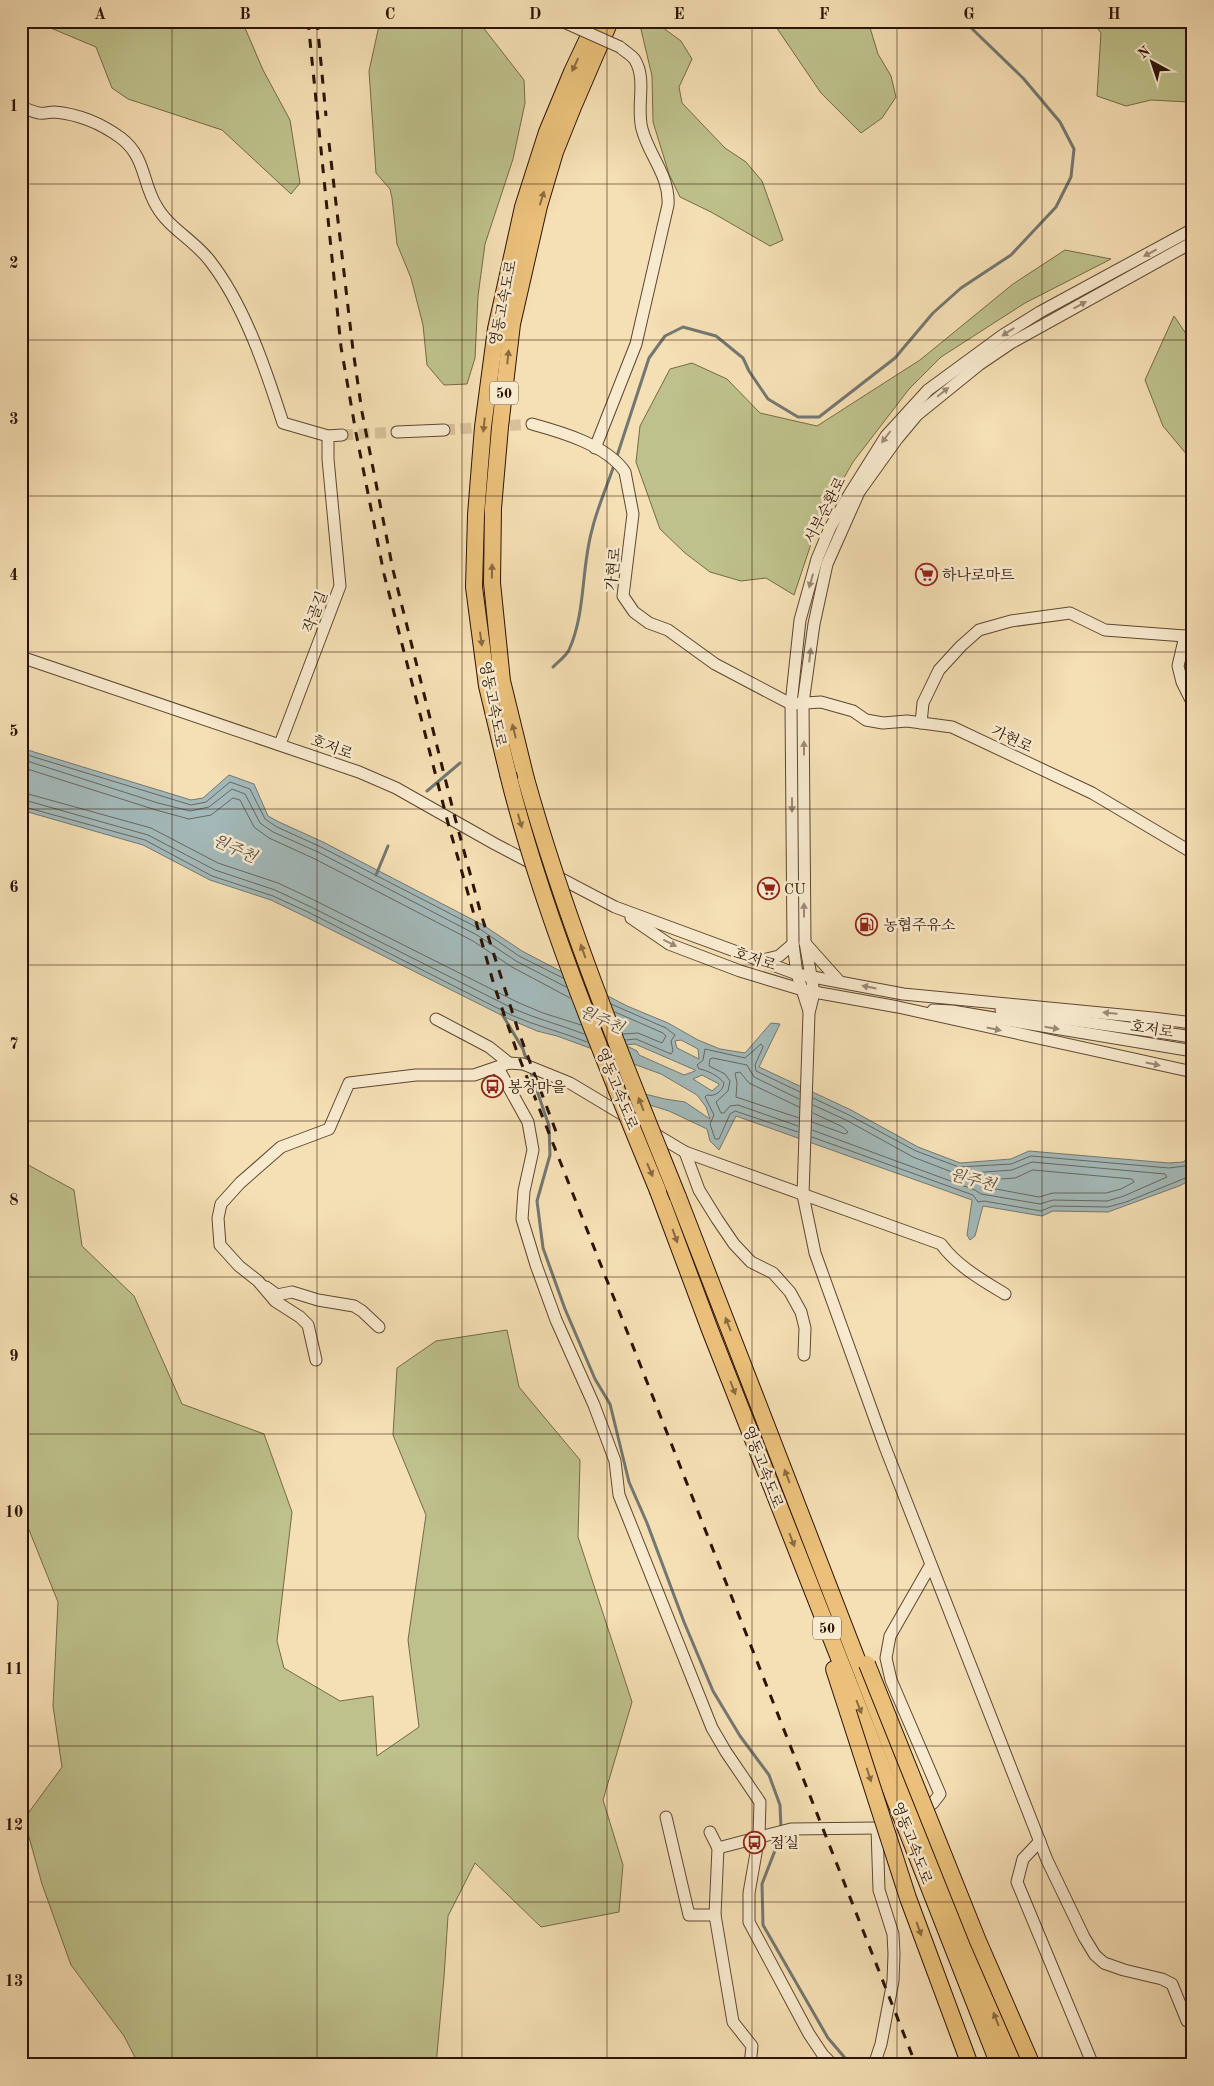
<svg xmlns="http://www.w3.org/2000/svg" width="1214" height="2086" viewBox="0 0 1214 2086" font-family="'Old Standard TT','Noto Serif KR',serif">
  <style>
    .green { fill: #bec18b; stroke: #756a48 }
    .water { fill: #a3b9b9; stroke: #737771; fill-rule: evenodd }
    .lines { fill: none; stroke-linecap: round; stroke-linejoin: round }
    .shore { stroke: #68665f; stroke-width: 1 }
    .stream { stroke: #737771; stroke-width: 3 }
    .minor-tunnel { stroke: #d7c09a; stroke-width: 11; stroke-dasharray: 11 5.5; stroke-linecap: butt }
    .minor-casing { stroke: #5e4631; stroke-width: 13 }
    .highway-casing { stroke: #2c1305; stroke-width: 18 }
    .minor { stroke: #f8eace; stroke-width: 11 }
    .highway { stroke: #eac07a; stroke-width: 16 }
    .rail { stroke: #2c1305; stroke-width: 3; stroke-dasharray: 9 9; stroke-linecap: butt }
    .minor-bridge-casing { stroke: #5e4631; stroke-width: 13; stroke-linecap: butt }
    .highway-bridge-casing { stroke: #2c1305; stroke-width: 18; stroke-linecap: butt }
    .minor-bridge { stroke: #f8eace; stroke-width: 11 }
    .highway-bridge { stroke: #eac07a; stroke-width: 16 }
    .oneway { fill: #8b6a40 }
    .oneway2 { fill: #9c8974 }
    .grid { fill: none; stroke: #2c1305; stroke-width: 1; stroke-opacity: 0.55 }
    .labels { text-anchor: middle; stroke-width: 5; stroke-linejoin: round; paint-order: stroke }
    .shield { fill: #f8eace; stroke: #695441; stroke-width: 1 }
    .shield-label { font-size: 14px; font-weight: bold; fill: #2c1305 }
    .street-label { font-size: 15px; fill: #2c1305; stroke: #f8eace }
    .poi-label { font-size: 15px; fill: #2c1305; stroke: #f8eace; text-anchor: start }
    .water-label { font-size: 16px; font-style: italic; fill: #564d44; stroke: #f8eace }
    .neatline { fill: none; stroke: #2c1305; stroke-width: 2 }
    .grid-label { font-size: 16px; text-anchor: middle; font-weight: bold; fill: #2c1305 }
  </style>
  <rect width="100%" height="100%" fill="#f5dfb4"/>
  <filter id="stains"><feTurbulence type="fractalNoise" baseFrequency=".004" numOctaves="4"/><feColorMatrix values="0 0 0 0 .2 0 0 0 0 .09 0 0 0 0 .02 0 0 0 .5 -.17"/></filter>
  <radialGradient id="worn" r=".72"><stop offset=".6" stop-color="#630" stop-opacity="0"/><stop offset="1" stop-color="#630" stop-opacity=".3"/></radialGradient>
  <g class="green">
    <polygon points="34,21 242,21 263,70 290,120 300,183 291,194 222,130 128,99 112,88 96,47"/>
    <polygon points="380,21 481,21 482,26 524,80 525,103 513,159 485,244 478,296 475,358 467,384 444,385 427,365 423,325 411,278 397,244 392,198 390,189 376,173 369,71"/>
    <polygon points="639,21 659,21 662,27 681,41 692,59 679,87 682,103 725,148 746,162 762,181 783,240 770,246 711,212 680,197 669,174 653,122 652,76"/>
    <polygon points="772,21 868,21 878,54 891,76 896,97 882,118 861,133 821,93"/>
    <polygon points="1092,21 1193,21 1193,152 1187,134 1188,102 1151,100 1126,106 1097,96 1101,33"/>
    <polygon points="1065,250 1111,259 1025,303 941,357 909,389 853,462 818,523 794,595 766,578 741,581 710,572 685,553 660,529 636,462 640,426 670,369 692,363 727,379 760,413 817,426 920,360 1013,284"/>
    <polygon points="1174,316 1193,344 1193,462 1163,426 1145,380"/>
    <polygon points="21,1161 74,1190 82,1246 134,1296 182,1404 264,1434 292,1512 277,1641 284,1668 340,1701 373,1696 377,1756 419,1727 408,1640 426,1515 393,1435 397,1368 436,1341 507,1330 519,1387 580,1460 578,1537 632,1702 603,1800 623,1865 619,1912 541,1927 475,1863 448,1916 444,1977 436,2065 139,2065 124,2036 71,1965 42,1884 24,1819 62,1767 53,1706 58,1602 21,1510 21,1344 26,1323 21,1321"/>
  </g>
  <path class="water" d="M21 748 191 800 203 798 229 775 254 784 268 816 279 822 323 842 483 925 522 951 627 1006 668 1023 698 1040 720 1049 745 1053 771 1023 780 1024 759 1067 851 1110 918 1147 960 1163 1011 1159 1029 1151 1169 1163 1183 1162 1193 1155V1179L1179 1186 1108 1212 1053 1211 1042 1216 983 1206 975 1236 970 1240 967 1235 972 1200 736 1116 719 1150 710 1141 707 1129 669 1111 618 1095 645 1094 665 1099 685 1102 710 1119 706 1107 697 1095 661 1074 557 1036 537 1031 509 1019 306 917 271 900 210 880 143 845 21 810ZM681 1040 698 1049 699 1059 677 1048 675 1041ZM635 1044 695 1070V1071L684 1075 639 1055 637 1051 625 1045ZM702 1075 719 1084V1085L712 1091 693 1079Z"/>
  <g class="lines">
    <g class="shore">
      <polyline points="21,753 191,805 206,802 230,782 250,789 265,819 277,827 321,847 480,929 519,956 563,978"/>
      <polyline points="21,759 158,803 190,811 209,807 232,789 245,794 260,823 273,832 318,852 477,935 516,961 566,987"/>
      <polyline points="21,767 156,810 189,819 211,815 233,798 240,800 254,827 269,838 315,859 473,941 512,967 570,998"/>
      <polyline points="21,792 151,828 218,863 278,883 314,900 517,1002 543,1013 581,1025"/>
      <path d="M21 799 148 835 215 870 275 890 311 907 514 1009C537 1019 561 1025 584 1034"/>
      <path d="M21 806 145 840 212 876 273 896 308 912 511 1015C536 1026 562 1032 587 1042"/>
      <polyline points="611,1004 666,1028 675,1035 671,1041 673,1051 671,1054 636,1039 625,1040"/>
      <polyline points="615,1012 663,1033 666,1036 662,1043 638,1033 623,1034"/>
      <polyline points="813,1098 849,1115 916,1151 959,1167 1011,1164 1031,1156 1169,1168 1185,1166 1193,1161"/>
      <polyline points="799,1118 736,1097 737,1083 735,1073 740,1072 749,1083 799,1107"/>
      <polyline points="812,1122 845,1134 848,1132 843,1127 813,1113"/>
      <polyline points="798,1126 738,1105 730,1106 724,1113 721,1113 716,1102 728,1091 730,1081 725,1074 709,1066 710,1059 713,1058 747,1065 754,1077 799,1099"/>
      <polyline points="812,1130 975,1190 981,1194 1040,1204 1053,1200 1107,1201 1124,1196 1167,1177 1165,1174 1032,1162 1012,1170 957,1174 913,1157 846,1120 813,1105"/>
      <path d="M798 1132 735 1111 730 1114 719 1139H715L710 1124 714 1115 705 1097 707 1095C715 1097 723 1091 724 1083 719 1076 707 1070 699 1069L697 1065 703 1060 705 1049 745 1058 761 1044 763 1047 755 1065 756 1071 800 1092"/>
      <polyline points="812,1137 973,1195 978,1202 984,1201 1041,1211 1053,1206 1108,1207 1126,1202 1193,1175"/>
      <polygon points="1033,1170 1132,1179 1134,1182 1121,1189 1106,1193 1053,1193 1039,1197 985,1187 981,1183 983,1180 1015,1178"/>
    </g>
    <g class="stream">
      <polyline points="616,459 649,358 665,336 683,327 716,336 743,358 749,371 768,399 798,417 819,417 895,358 933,313 961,288 1011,255 1056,207 1071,177 1074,149 1060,122 1023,78 964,21"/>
      <path d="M553 667C558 662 566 656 569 650 586 612 581 569 592 530 597 508 607 487 614 465"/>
      <polyline points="427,791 460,763"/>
      <polyline points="376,875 388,846"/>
      <polyline points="502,1014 523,1049 527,1062"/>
      <polyline points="530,1070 549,1126 550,1155 537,1201 543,1248 565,1309 595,1379 610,1404 629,1482 647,1523 684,1622 713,1691 740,1736 769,1775 780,1805 781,1829"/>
      <polyline points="781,1835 762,1884 763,1925 828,2038 851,2065"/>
    </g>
    <g class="minor-tunnel">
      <polyline points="444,430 532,424"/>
      <polyline points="342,435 397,432"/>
    </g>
    <defs>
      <g id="minor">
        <path d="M21 107C27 109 33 112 39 113 44 114 49 112 54 112 78 114 102 124 121 138 146 157 142 183 157 207 169 228 195 241 210 261 245 306 266 370 283 423L328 436"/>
        <path d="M532 424C561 432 607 445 625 472L633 514 623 596 634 612 649 623 668 630 715 664 791 704 821 702 853 711 866 720 883 723 907 721 952 727 1092 793 1193 853"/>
        <polyline points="397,432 444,430"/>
        <path d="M595 448 636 344 668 205C670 176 649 156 642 129 636 106 647 80 635 60 632 55 624 51 620 47"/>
        <polyline points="1185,636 1178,666 1182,682 1193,704"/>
        <polyline points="21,657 359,772 396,788 495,844 615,907 797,974 903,994 1153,1018 1193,1023"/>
        <polyline points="921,723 923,703 939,670 961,646 979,630 1011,621 1070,613 1105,630 1185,636 1193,641"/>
        <polyline points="280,744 340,586 328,459 328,436 342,435"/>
        <polyline points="631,918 669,944 740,971 803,990 898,1007 1193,1072"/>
        <polyline points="805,943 839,981"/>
        <polyline points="759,961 779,956 793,944"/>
        <polyline points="933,1010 952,1011 1193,1051"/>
        <polyline points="1001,1010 1193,1037"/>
        <polyline points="809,1011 797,974 793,944 791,704 800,620 817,559 830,528 849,495 886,436 928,390 1003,335 1040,312 1193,229"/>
        <polyline points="436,1019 489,1047 509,1063"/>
        <polyline points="498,1068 528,1122 533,1150 524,1191 522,1219 536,1265 556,1320 594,1405 615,1461 619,1495 712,1728 726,1752 760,1802 759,1836 749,1893 749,1922 809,2034 823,2055 833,2065"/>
        <polyline points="685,1152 699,1190 717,1219 734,1244 751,1262 773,1273 790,1292 801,1312 805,1328 804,1355"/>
        <polyline points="266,1287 277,1295 292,1292 318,1300 354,1306 362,1311 379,1327"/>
        <path d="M316 1360 308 1325 300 1317 275 1301 258 1281 239 1266 220 1245 218 1218 221 1204 240 1183 281 1147 329 1129 349 1083 416 1075H474L509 1063 523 1064 570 1083 685 1152 941 1244C957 1266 982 1280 1005 1294"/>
        <polyline points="927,1808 933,1803 940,1794 891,1680 886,1658 890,1636 930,1566"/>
        <polyline points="666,1817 689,1915 715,1915"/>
        <polyline points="710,1832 718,1848 715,1915 733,2022 752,2046 750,2065"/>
        <polyline points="1040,1841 1023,1859 1017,1882 1093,2065"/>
        <polyline points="718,1848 791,1829 877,1828"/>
        <polyline points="1187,2021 1172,1984 1162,1979 1124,1970 1104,1963 1095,1955 1084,1937 1047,1860 885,1447 815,1253 803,1195 809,1013 814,993 805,942 803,703 814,624 827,564 859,492 897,439 917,415 980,364 1011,343 1193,242"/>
        <polyline points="874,2065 881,2044 893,1981 894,1954 893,1934 879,1890 877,1828 883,1825"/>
      </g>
      <g id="highway">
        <polyline points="508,774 487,686 474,587 476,515 483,427 496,329 523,207 547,132 572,72 596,21"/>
        <polyline points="526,779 502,681 492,583 493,508 500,427 512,324 539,206 555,152 573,107 610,21"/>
        <polyline points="658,1191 710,1330 999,2065"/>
        <polyline points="678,1197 1014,2065"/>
        <polyline points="834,1669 848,1712"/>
      </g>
    </defs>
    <use href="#minor" class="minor-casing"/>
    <use href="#highway" class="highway-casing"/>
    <use href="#minor" class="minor"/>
    <use href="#highway" class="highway"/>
    <g class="rail">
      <polyline points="308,21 341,347 356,433 384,574 448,823 494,985 517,1052 916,2065"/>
      <polyline points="317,21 326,116"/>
      <polyline points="329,143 353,350 362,412 393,570 454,814 481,914 518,1030 558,1137"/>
    </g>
    <defs>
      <polyline id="minor-bridge" points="566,23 620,47"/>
      <g id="highway-bridge">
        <path d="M508 774C543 915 603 1057 658 1191"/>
        <path d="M526 779C566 922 623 1060 678 1197"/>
        <polyline points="867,1664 978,1941 1032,2065"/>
        <polyline points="848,1712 908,1898 970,2065"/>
      </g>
    </defs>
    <use href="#minor-bridge" class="minor-bridge-casing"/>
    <use href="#highway-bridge" class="highway-bridge-casing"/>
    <use href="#minor-bridge" class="minor-bridge"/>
    <use href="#highway-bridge" class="highway-bridge"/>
  </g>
  <defs><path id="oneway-solid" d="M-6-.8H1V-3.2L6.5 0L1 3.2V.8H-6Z" transform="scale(1.25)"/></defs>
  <g class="oneway">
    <use href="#oneway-solid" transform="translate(575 65) rotate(115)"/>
    <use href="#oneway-solid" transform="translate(542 198) rotate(-73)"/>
    <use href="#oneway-solid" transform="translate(508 357) rotate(-84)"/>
    <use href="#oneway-solid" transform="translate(484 425) rotate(96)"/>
    <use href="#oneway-solid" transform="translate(492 571) rotate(-89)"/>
    <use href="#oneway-solid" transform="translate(481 639) rotate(82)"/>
    <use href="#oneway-solid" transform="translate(514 731) rotate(-104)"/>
    <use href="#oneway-solid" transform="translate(520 821) rotate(74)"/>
    <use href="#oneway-solid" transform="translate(583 951) rotate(-110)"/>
    <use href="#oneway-solid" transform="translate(641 1104) rotate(-111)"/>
    <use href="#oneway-solid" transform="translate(650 1170) rotate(67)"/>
    <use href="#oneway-solid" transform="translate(675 1236) rotate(70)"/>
    <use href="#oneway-solid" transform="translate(728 1324) rotate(-111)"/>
    <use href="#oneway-solid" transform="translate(733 1388) rotate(69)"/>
    <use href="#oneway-solid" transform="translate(787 1476) rotate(-111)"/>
    <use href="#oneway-solid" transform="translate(792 1540) rotate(69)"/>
    <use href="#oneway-solid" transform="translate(859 1707) rotate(69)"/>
    <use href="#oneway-solid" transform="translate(869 1775) rotate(72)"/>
    <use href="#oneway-solid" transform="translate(919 1929) rotate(70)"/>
    <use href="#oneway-solid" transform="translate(996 2019) rotate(-111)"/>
  </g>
  <g class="oneway2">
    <use href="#oneway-solid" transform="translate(1150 253) rotate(152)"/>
    <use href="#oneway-solid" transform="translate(1080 305) rotate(-29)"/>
    <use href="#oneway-solid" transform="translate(1008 332) rotate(147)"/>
    <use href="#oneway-solid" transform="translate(943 392) rotate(-39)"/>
    <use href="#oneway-solid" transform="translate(886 437) rotate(127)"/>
    <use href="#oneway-solid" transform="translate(811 581) rotate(106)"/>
    <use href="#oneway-solid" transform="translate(810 655) rotate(-83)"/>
    <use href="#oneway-solid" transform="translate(804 748) rotate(-90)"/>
    <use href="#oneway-solid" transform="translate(792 805) rotate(90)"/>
    <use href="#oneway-solid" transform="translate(804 910) rotate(-90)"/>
    <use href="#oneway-solid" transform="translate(670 943) rotate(27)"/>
    <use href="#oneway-solid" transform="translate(869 987) rotate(-169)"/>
    <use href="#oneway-solid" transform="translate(1110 1013) rotate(-175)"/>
    <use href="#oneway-solid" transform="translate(1052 1028) rotate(9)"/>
    <use href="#oneway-solid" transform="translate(994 1029) rotate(12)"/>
    <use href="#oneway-solid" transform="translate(1153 1064) rotate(12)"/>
  </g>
  <path class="grid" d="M172 21V2065M317 21V2065M462 21V2065M607 21V2065M752 21V2065M897 21V2065M1042 21V2065M21 184H1193M21 340H1193M21 496H1193M21 652H1193M21 809H1193M21 965H1193M21 1121H1193M21 1277H1193M21 1434H1193M21 1590H1193M21 1746H1193M21 1902H1193"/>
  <defs>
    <symbol id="supermarket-ring" viewBox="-11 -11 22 22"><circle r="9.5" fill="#f8eace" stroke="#8f2418" stroke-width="1.5"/><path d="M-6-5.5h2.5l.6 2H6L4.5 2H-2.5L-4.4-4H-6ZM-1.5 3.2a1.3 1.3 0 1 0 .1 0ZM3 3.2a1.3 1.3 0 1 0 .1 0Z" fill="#8f2418"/></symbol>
    <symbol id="fuel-ring" viewBox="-11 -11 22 22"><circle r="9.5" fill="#f8eace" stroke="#8f2418" stroke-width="1.5"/><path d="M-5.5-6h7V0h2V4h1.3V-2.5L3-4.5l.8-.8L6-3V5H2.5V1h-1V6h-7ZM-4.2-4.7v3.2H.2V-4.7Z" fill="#8f2418"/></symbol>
    <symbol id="bus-ring" viewBox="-11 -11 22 22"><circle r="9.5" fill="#f8eace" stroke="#8f2418" stroke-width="1.5"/><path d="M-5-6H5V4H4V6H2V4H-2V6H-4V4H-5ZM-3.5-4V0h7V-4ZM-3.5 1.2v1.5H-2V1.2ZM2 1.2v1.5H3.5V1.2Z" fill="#8f2418"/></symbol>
  </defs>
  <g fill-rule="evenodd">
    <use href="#supermarket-ring" x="914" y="562" width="25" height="25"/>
    <use href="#supermarket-ring" x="756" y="876" width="25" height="25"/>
    <use href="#fuel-ring" x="854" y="912" width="25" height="25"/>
    <use href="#bus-ring" x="480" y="1074" width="25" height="25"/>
    <use href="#bus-ring" x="742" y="1830" width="25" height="25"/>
  </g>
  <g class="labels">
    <g class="shield">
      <rect x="490" y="381.5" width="28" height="23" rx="4"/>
      <rect x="813" y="1616.5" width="28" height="23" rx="4"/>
    </g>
    <g class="shield-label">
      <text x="504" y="398">50</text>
      <text x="827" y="1633">50</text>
    </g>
    <g class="street-label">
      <text transform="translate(503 303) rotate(-79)" y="5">영동고속도로</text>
      <text transform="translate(825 510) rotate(-63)" y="5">서부순환로</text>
      <text transform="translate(613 569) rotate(-84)" y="5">가현로</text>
      <text transform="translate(315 612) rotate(-69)" y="5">작골길</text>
      <text transform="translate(493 704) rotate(79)" y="5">영동고속도로</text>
      <text transform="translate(1012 739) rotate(25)" y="5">가현로</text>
      <text transform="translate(332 747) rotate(20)" y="5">호저로</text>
      <text transform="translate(755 959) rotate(18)" y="5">호저로</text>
      <text transform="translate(1152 1029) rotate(9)" y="5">호저로</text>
      <text transform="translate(617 1089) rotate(68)" y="5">영동고속도로</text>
      <text transform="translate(763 1467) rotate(69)" y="5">영동고속도로</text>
      <text transform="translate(912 1843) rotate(69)" y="5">영동고속도로</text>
    </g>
    <g class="poi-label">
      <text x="942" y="580">하나로마트</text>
      <text x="784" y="894">CU</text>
      <text x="883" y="930">농협주유소</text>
      <text x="508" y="1092">봉장마을</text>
      <text x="770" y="1848">점실</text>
    </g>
    <g class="water-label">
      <text transform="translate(235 848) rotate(24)" y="6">원주천</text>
      <text transform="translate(602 1019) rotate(24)" y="6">원주천</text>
      <text transform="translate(973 1179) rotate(15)" y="6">원주천</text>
    </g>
  </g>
  <rect width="1214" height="2086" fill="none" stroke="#f5dfb4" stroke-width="55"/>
  <g transform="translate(1152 62) rotate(320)" stroke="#f8eace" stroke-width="4" paint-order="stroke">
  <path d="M0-4L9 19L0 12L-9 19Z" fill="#2c1305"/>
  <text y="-8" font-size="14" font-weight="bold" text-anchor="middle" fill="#2c1305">N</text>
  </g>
  <rect x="28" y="28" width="1158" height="2030" class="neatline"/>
  <g class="grid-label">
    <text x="100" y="19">A</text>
    <text x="245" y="19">B</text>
    <text x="390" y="19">C</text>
    <text x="535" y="19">D</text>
    <text x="679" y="19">E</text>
    <text x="824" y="19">F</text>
    <text x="969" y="19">G</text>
    <text x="1114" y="19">H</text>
    <text x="14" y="111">1</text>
    <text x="14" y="268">2</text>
    <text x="14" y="424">3</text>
    <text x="14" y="580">4</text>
    <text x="14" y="736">5</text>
    <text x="14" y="892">6</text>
    <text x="14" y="1049">7</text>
    <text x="14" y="1205">8</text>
    <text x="14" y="1361">9</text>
    <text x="14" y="1517">10</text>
    <text x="14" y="1674">11</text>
    <text x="14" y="1830">12</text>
    <text x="14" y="1986">13</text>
  </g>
  <rect width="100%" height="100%" filter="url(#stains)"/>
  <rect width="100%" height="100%" fill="url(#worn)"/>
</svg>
